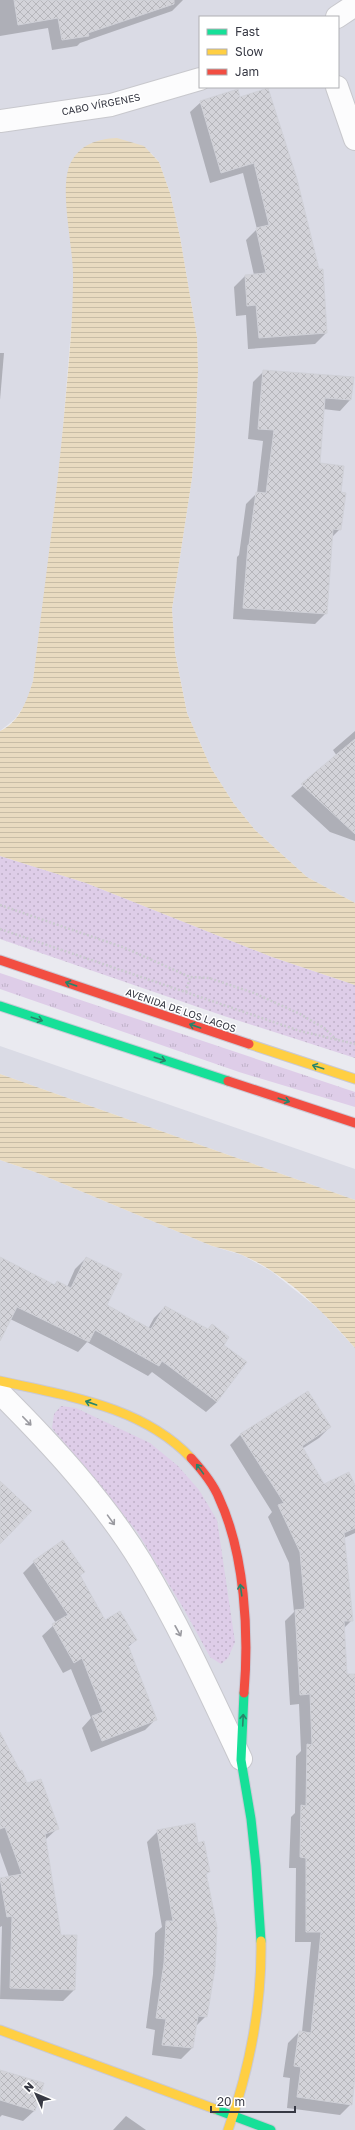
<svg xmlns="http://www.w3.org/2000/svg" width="355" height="2130" viewBox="0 0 355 2130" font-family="'Golos Text',sans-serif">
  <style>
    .residential { fill: #dadbe5; fill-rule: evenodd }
    .grass { fill: url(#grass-tufts) }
    .park { fill: url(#park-dots) }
    .water { fill: url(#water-rules) }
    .shadow { fill: #0003 }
    .building { fill: url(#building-cross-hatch); stroke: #d0d1d8 }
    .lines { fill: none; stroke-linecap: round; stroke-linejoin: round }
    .street-casing { stroke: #c8c8cd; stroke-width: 24 }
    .fast-casing { stroke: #c9c9d5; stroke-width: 11 }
    .slow-casing { stroke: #c9c9d5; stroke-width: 11 }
    .jam-casing { stroke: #c9c9d5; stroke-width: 11 }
    .path { stroke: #cbcbd0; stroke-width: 2.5; stroke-dasharray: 2 2; stroke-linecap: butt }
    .street { stroke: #fcfcfd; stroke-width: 22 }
    .fast { stroke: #16e098; stroke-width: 9 }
    .slow { stroke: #ffcf43; stroke-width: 9 }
    .jam { stroke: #f24e42; stroke-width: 9 }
    .oneway { stroke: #28846a }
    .oneway2 { stroke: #9a9aa0 }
    .labels { text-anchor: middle; stroke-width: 3; stroke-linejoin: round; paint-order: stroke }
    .street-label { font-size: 10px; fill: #373944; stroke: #fff }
  </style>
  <defs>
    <pattern id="grass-tufts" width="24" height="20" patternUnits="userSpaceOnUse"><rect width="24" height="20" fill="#decde8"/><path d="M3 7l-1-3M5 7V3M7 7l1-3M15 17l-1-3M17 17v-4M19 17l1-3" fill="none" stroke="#bfb1c8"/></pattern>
    <pattern id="park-dots" width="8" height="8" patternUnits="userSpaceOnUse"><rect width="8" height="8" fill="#decde8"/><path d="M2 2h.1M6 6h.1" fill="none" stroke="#bfb1c8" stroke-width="1.8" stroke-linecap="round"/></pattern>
    <pattern id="water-rules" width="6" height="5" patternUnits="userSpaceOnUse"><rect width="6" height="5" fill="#e9dbc0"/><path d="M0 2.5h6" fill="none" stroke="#c8bda6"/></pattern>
    <pattern id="building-cross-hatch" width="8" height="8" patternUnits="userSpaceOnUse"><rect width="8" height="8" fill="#d3d3d9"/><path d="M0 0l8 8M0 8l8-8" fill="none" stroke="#b6b6bb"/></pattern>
  </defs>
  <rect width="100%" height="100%" fill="#eaeaf0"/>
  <g class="residential">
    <path d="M0 0H355V903L307 877 255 830 234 804 211 768 187 713 175 653 172 609 192 478 195 441 198 370 197 337 180 237 170 193 159 162 151 153 68 174 66 188 73 259V306L61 452 45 589 33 681 27 702 15 719 0 731ZM200 17H338V87H200Z"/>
    <polygon points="0,1046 355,1169 355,1200 0,1074"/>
    <polygon points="0,1160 35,1172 212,1246 242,1255 271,1271 320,1310 355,1348 355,2130 0,2130"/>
  </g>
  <polygon class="grass" points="0,973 355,1092 355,1107 239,1072 0,989"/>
  <g class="park">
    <polygon points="0,856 86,883 272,957 355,985 355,1058 224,1016 0,939"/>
    <polygon points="61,1406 76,1408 150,1443 178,1466 199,1490 217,1520 235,1642 228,1658 221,1664 210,1657 185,1611 138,1533 52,1428 54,1414"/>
  </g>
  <g class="water">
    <path d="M117 138 144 146 159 162 170 193 180 237 197 337 198 370 195 441 192 478 172 609 175 653 187 713 211 768 234 804 255 830 307 877 355 903V985L272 957 86 883 0 856V731C20 722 27 700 33 681 44 589 57 497 65 405 69 362 73 319 73 275 73 245 59 190 70 164 80 144 97 139 117 138Z"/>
    <path d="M0 1074 355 1200V1348C325 1313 285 1273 242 1255 233 1251 222 1249 212 1246L35 1172 0 1160Z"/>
  </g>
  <g class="shadow">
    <polygon points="0,0 183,0 172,11 80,43 77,46 52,50 48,28 0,36"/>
    <polygon points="237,91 326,333 315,344 248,349 246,315 236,316 234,287 245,276 254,275 246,240 257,229 243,173 210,183 190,112 201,102"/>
    <polygon points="0,353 4,353 0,400"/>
    <polygon points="264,371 350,400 340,411 323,409 318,463 340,529 331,538 326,613 315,624 233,619 237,557 239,555 246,504 257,493 263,441 248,439 253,382"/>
    <polygon points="355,731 355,841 330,832 291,796 337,756 333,750"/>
    <polygon points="86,1258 106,1305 148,1329 154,1318 165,1307 207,1330 212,1325 222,1345 217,1402 206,1412 152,1372 148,1376 87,1342 78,1352 8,1318 0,1324 0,1259 54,1285 57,1282 67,1287 75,1269"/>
    <polygon points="330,1427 319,1438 302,1449 323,1485 355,1488 355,1533 344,1538 352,1620 343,1629 346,1675 355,1675 355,2069 351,2104 340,2115 287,2108 290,2078 283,2077 288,2043 299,2032 302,2032 311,1942 295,1942 296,1868 289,1868 291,1817 295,1813 296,1756 301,1751 299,1704 290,1705 285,1621 294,1612 289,1563 268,1517 272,1512 230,1445 241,1434"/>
    <polygon points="34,1562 83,1572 80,1576 105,1621 136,1640 127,1648 156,1719 145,1730 91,1752 82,1728 91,1718 71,1669 63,1673 42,1636 56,1623 23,1573"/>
    <polygon points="0,1734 26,1785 58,1828 45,1840 61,1936 74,1990 63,2001 0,1999 2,1926 0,1927 0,1879 9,1877 0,1852"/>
    <polygon points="158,1831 197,1844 209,1872 205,1875 206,2016 195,2027 192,2048 181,2059 152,2055 155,2030 146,2028 153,1974 155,1933 162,1927 147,1842"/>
    <polygon points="0,2071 34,2111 23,2121 2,2115 0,2117"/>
    <polygon points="126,2116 146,2130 113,2130"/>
  </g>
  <g class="building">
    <polygon points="14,0 174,0 174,4 88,33 89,36 62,40 58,18 18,25"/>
    <polygon points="268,88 297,179 319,269 323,269 327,333 259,338 256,305 247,306 245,275 266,273 256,228 269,225 254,163 221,173 200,101 238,89 240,97"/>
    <polygon points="263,370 354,377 351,400 325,398 320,463 344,466 341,492 346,493 341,530 333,529 327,614 243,608 248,545 249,545 256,492 266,493 274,430 258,429"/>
    <polygon points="355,739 355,834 301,784"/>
    <polygon points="0,1257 55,1285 57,1281 71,1288 86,1257 122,1274 107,1305 151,1329 165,1306 208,1329 212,1324 229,1337 224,1345 247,1362 217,1402 162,1361 159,1366 95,1330 89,1342 17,1307 0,1341"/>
    <polygon points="308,1391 331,1427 302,1446 324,1484 349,1472 355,1485 355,1528 344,1533 353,1621 344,1621 347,1674 355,1674 355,2077 352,2105 297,2097 301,2067 294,2066 299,2031 311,2033 321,1932 306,1932 306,1858 300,1857 301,1805 306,1806 307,1744 312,1745 310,1694 300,1695 295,1610 305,1609 300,1552 278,1505 284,1503 240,1434"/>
    <polygon points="0,1481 32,1511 0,1544"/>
    <polygon points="63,1540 85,1572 80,1575 105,1620 120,1611 137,1640 128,1645 157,1720 102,1741 92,1716 103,1712 82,1658 74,1663 52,1624 68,1615 33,1561"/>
    <polygon points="0,1732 20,1771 22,1770 27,1783 41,1779 59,1829 45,1834 61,1935 77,1935 75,1990 10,1988 12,1916 7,1917 0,1878 22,1874 5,1827 0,1829"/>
    <polygon points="195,1823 198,1843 204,1841 210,1872 206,1873 217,1927 215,1968 207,2017 198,2016 193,2048 162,2045 166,2019 156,2018 164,1963 166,1921 173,1921 157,1830"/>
    <polygon points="0,2070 44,2083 35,2111 0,2100"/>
  </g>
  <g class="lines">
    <defs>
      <g id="street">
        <polyline points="337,17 355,5"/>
        <polyline points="337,87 355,139"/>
        <polyline points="0,121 111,105 200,79"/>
        <path d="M0 1393C51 1444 103 1500 141 1562 179 1625 210 1693 241 1759"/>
      </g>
      <g id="fast">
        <polyline points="0,1006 228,1081"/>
        <polyline points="244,1693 241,1760 251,1819 256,1866 261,1941"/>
        <polyline points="215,2109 271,2130"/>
      </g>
      <g id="slow">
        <polyline points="249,1044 355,1079"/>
        <path d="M0 1381C67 1396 142 1406 191 1458"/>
        <polyline points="0,2030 215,2109"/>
        <path d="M228 2130C250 2068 262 2006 261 1941"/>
      </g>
      <g id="jam">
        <polyline points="0,960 249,1044"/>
        <polyline points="228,1081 355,1123"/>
        <path d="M191 1458C202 1470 213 1483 219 1498 245 1554 249 1633 244 1693"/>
      </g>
    </defs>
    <use href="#street" class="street-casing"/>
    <use href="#fast" class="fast-casing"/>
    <use href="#slow" class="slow-casing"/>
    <use href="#jam" class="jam-casing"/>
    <g class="path">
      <polyline points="0,905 125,948 190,977 209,978 254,993 300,1014 324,1028 337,1040"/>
      <polyline points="0,929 300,1031 355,1044"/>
      <polyline points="186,992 190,977"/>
    </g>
    <use href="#street" class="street"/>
    <use href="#fast" class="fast"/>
    <use href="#slow" class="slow"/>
    <use href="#jam" class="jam"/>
  </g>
  <defs><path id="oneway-shaft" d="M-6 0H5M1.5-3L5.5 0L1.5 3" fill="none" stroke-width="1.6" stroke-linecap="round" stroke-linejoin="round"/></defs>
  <g class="oneway">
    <use href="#oneway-shaft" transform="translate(71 984) rotate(-161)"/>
    <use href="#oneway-shaft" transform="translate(37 1019) rotate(18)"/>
    <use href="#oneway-shaft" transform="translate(195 1026) rotate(-161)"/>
    <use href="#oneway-shaft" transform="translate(160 1059) rotate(18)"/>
    <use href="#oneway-shaft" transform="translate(318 1067) rotate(-162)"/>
    <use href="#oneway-shaft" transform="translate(284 1100) rotate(18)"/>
    <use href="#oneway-shaft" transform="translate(91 1403) rotate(-161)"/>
    <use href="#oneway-shaft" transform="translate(200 1469) rotate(-126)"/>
    <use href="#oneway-shaft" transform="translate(241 1590) rotate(-98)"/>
    <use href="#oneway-shaft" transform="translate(243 1720) rotate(-87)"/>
  </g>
  <g class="oneway2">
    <use href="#oneway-shaft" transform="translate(27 1421) rotate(46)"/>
    <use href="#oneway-shaft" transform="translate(111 1520) rotate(54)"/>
    <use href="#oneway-shaft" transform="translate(178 1631) rotate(61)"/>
  </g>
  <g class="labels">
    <g class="street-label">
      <text transform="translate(101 104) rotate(-11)" y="4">CABO VÍRGENES</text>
      <text transform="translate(181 1010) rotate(19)" y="4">AVENIDA DE LOS LAGOS</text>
    </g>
  </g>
  <rect x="199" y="16" width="140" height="72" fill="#ffffff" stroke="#afb0b4"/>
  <rect x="207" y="29" width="20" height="6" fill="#16e098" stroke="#afb0b4"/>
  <text x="235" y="36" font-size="12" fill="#373944">Fast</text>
  <rect x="207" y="49" width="20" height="6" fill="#ffcf43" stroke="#afb0b4"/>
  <text x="235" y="56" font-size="12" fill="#373944">Slow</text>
  <rect x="207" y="69" width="20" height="6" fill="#f24e42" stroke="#afb0b4"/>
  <text x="235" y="76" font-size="12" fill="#373944">Jam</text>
  <g transform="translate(36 2094) rotate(314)" stroke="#ffffff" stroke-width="3" paint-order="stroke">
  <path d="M0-3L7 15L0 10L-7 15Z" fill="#373944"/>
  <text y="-6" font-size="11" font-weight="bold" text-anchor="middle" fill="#373944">N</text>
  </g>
  <path d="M211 2106v6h84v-6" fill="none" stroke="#373944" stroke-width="2"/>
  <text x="217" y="2106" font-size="12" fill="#373944" stroke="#ffffff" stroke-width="3" paint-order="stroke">20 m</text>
</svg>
